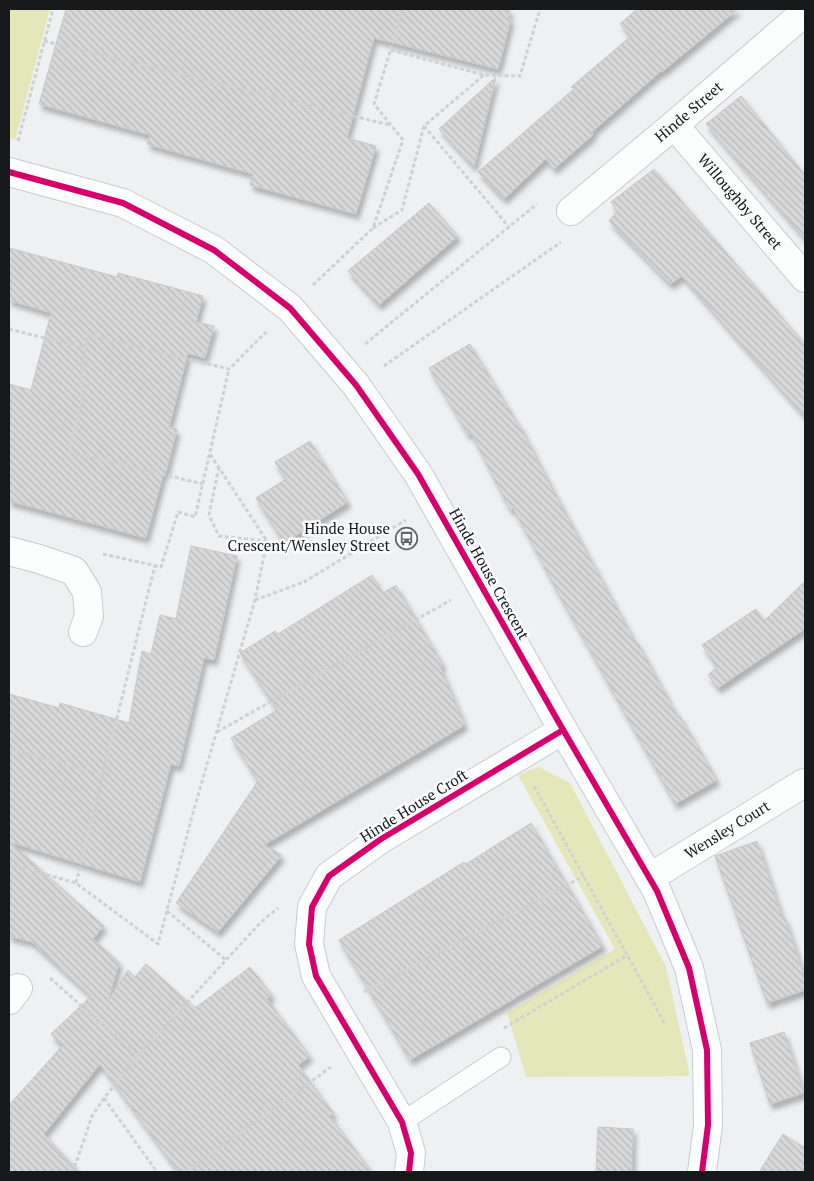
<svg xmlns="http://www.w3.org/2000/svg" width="814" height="1181" viewBox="0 0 814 1181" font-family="'PT Serif',serif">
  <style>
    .green { fill: #e4e7b9 }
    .building { fill: url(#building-back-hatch); stroke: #c8c7c8; filter: url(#shadow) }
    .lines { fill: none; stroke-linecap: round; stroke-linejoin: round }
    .service-casing { stroke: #cacbcd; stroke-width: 21 }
    .minor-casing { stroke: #cacbcd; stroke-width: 30 }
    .path { stroke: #d0d1d2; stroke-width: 3; stroke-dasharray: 4 2.5; stroke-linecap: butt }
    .service { stroke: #fcfdfd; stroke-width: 19 }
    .minor { stroke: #fcfdfd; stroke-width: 28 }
    .cycleway-casing { stroke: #fbfcff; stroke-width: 9 }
    .cycleway { stroke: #d6006c; stroke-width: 6 }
    .labels { text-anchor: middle; stroke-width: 5; stroke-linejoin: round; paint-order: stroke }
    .street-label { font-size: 15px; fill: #171819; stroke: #fbfcff }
    .poi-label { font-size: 15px; fill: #171819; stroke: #fbfcff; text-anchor: end }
  </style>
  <defs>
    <pattern id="building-back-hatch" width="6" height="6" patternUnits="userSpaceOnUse" patternTransform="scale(1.25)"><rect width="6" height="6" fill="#d8d8d8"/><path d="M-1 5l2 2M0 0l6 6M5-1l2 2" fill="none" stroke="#b9b9b9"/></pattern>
    <filter id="shadow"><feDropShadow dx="3" dy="5.5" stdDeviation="2.5" flood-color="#0004"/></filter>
  </defs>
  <rect width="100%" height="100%" fill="#eef0f2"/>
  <g class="green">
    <polygon points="11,9 50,9 15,140 9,138 9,16"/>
    <polygon points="539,767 570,783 666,967 690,1076 526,1077 507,1013 615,949 518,775"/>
  </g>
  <g class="building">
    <polygon points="66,9 510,9 508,19 511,19 498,69 374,38 347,138 376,146 356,214 250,185 253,174 147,144 150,135 39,104"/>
    <polygon points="637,9 738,9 662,72 661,71 592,132 594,134 554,169 546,159 504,199 478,172 575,88 571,87 631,36 620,24"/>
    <polygon points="496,77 474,167 439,129"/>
    <polygon points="741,96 805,175 805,239 706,124"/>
    <polygon points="654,169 805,344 805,417 682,276 670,284 609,221 617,211 611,202"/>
    <polygon points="429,203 458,236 379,305 348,271"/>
    <polygon points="9,248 117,277 118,273 203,296 196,322 214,326 205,358 188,353 169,427 177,429 166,472 164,472 146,538 9,501 9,384 31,390 51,313 9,300"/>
    <polygon points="470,344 518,424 519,424 557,497 636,643 638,643 678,717 680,716 717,780 675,804 558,593 513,508 510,510 471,433 468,435 429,368"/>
    <polygon points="310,441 348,502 284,543 256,498 286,479 275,462"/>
    <polygon points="191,546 237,556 214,660 204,658 179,766 171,764 140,882 10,842 104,926 93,939 119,962 109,999 128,970 135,977 146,964 195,1008 250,967 272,995 267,999 310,1056 298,1065 334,1114 330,1116 372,1172 178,1172 100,1064 44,1134 80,1172 9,1172 9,1105 62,1046 51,1034 91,996 32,942 9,936 9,694 59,708 60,703 129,723 142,651 151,654 160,615 176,619"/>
    <polygon points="372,575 383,593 396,585 443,665 440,666 465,725 264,845 282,855 218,932 176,903 258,781 231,738 277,710 240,653 275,631 278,634"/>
    <polygon points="805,581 805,629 718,688 708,675 717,667 702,645 756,609 764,621"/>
    <polygon points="531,823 603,946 410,1060 339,940 464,862 466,864"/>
    <polygon points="757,841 783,919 785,918 805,977 805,990 767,1003 715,856"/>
    <polygon points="784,1032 804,1093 770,1104 750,1043"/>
    <polygon points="598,1127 633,1129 632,1172 596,1172"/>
    <polygon points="783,1134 805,1148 805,1172 759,1172"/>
  </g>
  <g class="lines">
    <defs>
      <polyline id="service" points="402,1122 501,1057"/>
      <g id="minor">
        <path id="s1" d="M674 125 805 278"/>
        <polyline points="9,172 123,203 214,250 290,308 356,385 418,474 558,721 657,891 689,968 707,1050 708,1125 702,1172"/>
        <path id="s2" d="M571 211 674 125 805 12"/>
        <polyline points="9,551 39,559 74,571 87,592 89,616 83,632"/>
        <path id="s3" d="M649 878 804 783 805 786"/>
        <polyline points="9,1000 18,988"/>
        <polyline points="409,1172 411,1153 402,1122 316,976 309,944 312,907 329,876 381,839 563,730"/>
      </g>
    </defs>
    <use href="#service" class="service-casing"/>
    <use href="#minor" class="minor-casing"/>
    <g class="path">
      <polyline points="44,41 390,125"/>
      <polyline points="391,50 484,75 520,76 540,9"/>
      <polyline points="424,126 509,227"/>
      <polyline points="18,141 53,9"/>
      <polyline points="373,228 402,210 424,126 484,75"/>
      <polyline points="313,285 373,228 403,140 374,104 403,9"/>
      <polyline points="9,329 85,348 88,335 229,369 266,332"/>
      <polyline points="365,344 537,204"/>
      <polyline points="85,348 82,367 82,401 69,452 203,484"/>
      <polyline points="384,366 561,242"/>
      <polyline points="219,467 209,515 219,536 267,541"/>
      <polyline points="103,554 161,567 178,512 195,517 229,369"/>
      <polyline points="255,600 304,582 406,520"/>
      <polyline points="217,732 451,600"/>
      <polyline points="9,749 103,775"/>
      <polyline points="534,786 665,1024"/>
      <polyline points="9,864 76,883 158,944 194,809 255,600 267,541 210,454"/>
      <polyline points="76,883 155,565"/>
      <polyline points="167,911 226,960"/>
      <polyline points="50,978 138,1056"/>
      <polyline points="364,992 584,876"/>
      <polyline points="504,1028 628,955"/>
      <polyline points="104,1098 157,1172"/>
      <polyline points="71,1172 74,1169 92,1116 104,1098 138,1056 261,922 278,908"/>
      <polyline points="186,1172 331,1067"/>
    </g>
    <use href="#service" class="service"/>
    <use href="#minor" class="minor"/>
    <defs>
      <g id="cycleway">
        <polyline points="9,172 123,203 214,250 290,308 356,385 418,474 558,721 657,891 689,968 707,1050 708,1125 702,1172"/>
        <polyline points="409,1172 411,1153 402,1122 316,976 309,944 312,907 329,876 381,839 563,730"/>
      </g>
    </defs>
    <use href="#cycleway" class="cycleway-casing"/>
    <use href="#cycleway" class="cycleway"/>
  </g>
  <defs>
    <symbol id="bus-ring" viewBox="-11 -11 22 22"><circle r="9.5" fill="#fbfcff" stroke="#626465" stroke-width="1.5"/><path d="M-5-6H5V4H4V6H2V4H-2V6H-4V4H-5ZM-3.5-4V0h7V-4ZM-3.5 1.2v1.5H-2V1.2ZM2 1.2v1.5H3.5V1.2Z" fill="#626465"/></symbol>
  </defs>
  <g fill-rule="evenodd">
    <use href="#bus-ring" x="394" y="526" width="25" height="25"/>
  </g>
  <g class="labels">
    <g class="street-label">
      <text dy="5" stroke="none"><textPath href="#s2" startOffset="154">Hinde Street</textPath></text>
      <text dy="5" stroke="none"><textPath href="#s1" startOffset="101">Willoughby Street</textPath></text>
      <text transform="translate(489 574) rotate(61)" y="5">Hinde House Crescent</text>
      <text transform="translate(414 806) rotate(-32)" y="5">Hinde House Croft</text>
      <text dy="5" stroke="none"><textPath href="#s3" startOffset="92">Wensley Court</textPath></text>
    </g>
    <g class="poi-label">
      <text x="390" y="534">Hinde House<tspan x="390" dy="17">Crescent/Wensley Street</tspan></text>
    </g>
  </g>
  <rect width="814" height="1181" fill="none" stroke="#171819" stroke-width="20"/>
</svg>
